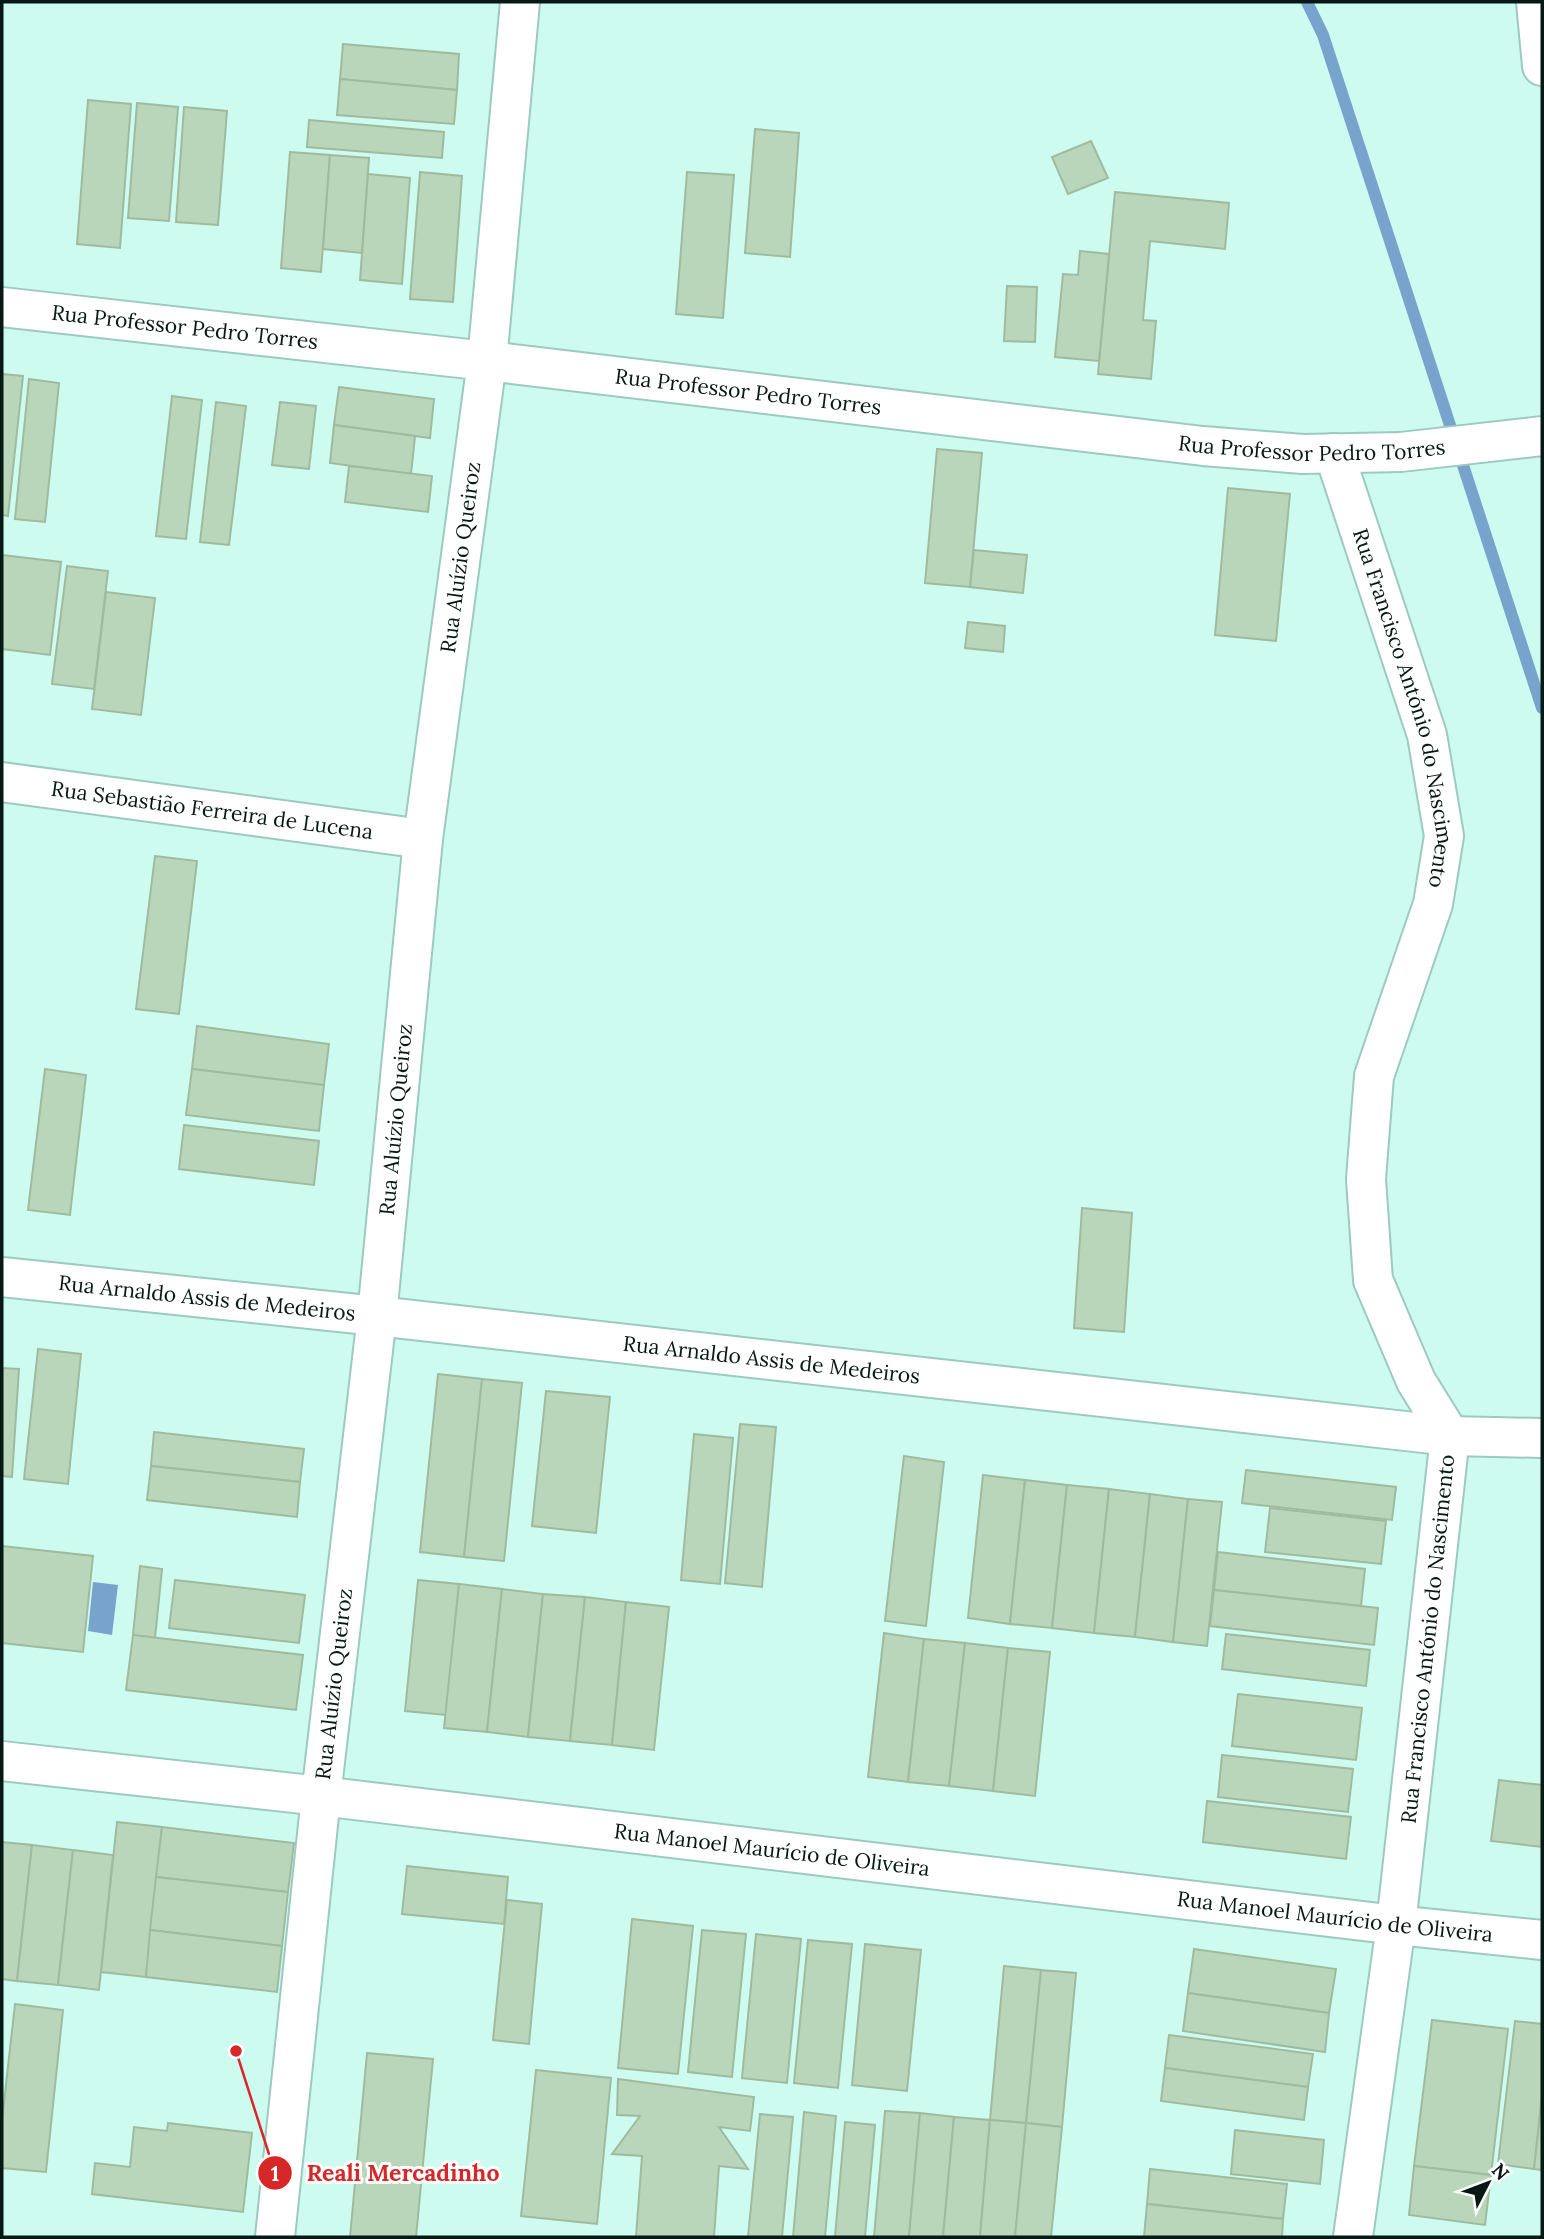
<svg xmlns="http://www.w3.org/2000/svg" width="1544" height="2239" viewBox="0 0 1544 2239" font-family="Lora,serif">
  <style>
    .water { fill: #77a3cd }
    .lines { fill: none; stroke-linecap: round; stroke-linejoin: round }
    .stream { stroke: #77a3cd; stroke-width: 12 }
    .building { fill: #bad6ba; stroke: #9fbb9f; stroke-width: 2 }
    .minor-casing { stroke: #9dcac0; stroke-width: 42 }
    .minor { stroke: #fff; stroke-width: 38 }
    .labels { text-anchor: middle; stroke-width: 6; stroke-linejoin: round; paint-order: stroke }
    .street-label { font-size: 21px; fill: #071915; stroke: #fff }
    .leader { fill: none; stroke: #d62828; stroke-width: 2.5 }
    .callout-dot { fill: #d62828; stroke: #fff; stroke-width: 2.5 }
    .mark-label { font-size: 21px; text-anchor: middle; font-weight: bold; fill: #fff }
    .callout-label { font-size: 23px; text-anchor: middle; font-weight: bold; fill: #d62828; stroke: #fff; stroke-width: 6; stroke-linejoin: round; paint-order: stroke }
  </style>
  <rect width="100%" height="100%" fill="#cdfbf0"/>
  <polygon class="water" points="93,1582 118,1585 112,1635 88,1631"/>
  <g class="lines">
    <polyline class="stream" points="1307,2 1323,35 1542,708"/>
  </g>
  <g class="building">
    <polygon points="343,44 459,54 457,90 340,79"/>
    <polygon points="340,79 457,90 454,124 337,115"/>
    <polygon points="88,100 131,104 120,248 77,244"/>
    <polygon points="137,103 178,107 169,221 128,218"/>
    <polygon points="184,107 227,111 218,225 176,222"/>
    <polygon points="309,120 444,132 442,158 307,147"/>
    <polygon points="755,129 799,133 790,257 745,253"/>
    <polygon points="1091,141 1108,178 1068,194 1052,157"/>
    <polygon points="290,152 330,155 321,272 281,268"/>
    <polygon points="330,155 369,158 362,253 323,249"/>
    <polygon points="420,172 462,176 453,302 410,299"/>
    <polygon points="687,172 734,175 723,318 676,314"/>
    <polygon points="368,174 410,178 402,284 360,280"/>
    <polygon points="1115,192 1229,203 1225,249 1150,241 1143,320 1156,321 1151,379 1098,374"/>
    <polygon points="1080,251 1109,254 1099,361 1055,357 1063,274 1078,275"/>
    <polygon points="1007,286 1037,287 1035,342 1004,341"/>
    <polygon points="2,374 23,376 8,516 2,515"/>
    <polygon points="29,379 59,383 45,522 15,519"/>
    <polygon points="339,387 434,399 430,438 334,425"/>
    <polygon points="172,396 202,400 186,539 156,536"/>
    <polygon points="216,402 246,406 229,545 200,542"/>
    <polygon points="280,402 316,406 309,469 272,465"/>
    <polygon points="334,425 415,436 411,474 330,463"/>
    <polygon points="937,449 982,453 970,587 925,583"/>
    <polygon points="349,466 432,476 428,512 345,502"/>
    <polygon points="1228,488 1290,494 1276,641 1215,635"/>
    <polygon points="974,550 1027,555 1023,593 970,587"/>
    <polygon points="2,555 61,562 50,655 2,649"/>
    <polygon points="67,566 108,571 94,689 52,684"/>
    <polygon points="106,592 155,598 141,715 92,709"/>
    <polygon points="968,622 1005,626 1003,652 965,648"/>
    <polygon points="155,856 197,861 179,1014 136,1009"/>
    <polygon points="197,1026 329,1044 324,1085 192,1069"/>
    <polygon points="45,1069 86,1075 70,1215 28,1210"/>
    <polygon points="192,1069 324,1085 319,1131 186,1115"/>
    <polygon points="184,1125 319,1141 314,1185 179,1169"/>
    <polygon points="1082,1208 1132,1213 1124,1332 1074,1328"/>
    <polygon points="38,1349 81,1354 68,1484 24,1479"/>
    <polygon points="2,1368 19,1369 12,1477 2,1476"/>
    <polygon points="438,1374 482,1379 464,1557 420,1552"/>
    <polygon points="482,1379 522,1383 504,1561 464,1557"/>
    <polygon points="546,1391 610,1397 596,1533 532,1526"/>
    <polygon points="740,1424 776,1427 762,1587 725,1583"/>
    <polygon points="154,1432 304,1449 300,1482 151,1466"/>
    <polygon points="694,1434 733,1438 720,1584 681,1580"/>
    <polygon points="904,1456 944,1462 926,1626 885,1621"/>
    <polygon points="151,1466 300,1482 297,1517 147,1500"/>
    <polygon points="1246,1470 1396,1487 1392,1520 1242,1503"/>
    <polygon points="983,1475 1025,1480 1010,1624 968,1618"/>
    <polygon points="1025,1480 1067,1485 1052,1628 1010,1624"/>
    <polygon points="1067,1485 1109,1489 1094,1633 1052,1628"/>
    <polygon points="1109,1489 1150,1494 1135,1637 1094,1633"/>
    <polygon points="1150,1494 1188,1499 1173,1642 1135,1637"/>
    <polygon points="1188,1499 1222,1502 1207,1646 1173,1642"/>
    <polygon points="1270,1508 1386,1521 1381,1564 1265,1552"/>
    <polygon points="2,1546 93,1556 83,1652 2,1643"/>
    <polygon points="1218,1552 1365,1569 1361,1606 1214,1590"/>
    <polygon points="140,1566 162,1569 155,1638 133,1635"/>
    <polygon points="175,1580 305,1595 299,1643 169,1628"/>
    <polygon points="418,1580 459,1584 446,1715 405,1711"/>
    <polygon points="459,1584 502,1589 487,1732 444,1728"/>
    <polygon points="502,1589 543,1594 528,1737 487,1732"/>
    <polygon points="1214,1590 1378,1608 1374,1645 1210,1626"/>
    <polygon points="543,1594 585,1597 570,1741 528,1737"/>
    <polygon points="585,1597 626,1602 612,1745 570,1741"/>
    <polygon points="626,1602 669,1607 654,1750 612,1745"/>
    <polygon points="884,1633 924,1639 908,1782 868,1777"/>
    <polygon points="1226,1634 1370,1650 1366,1686 1222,1669"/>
    <polygon points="133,1635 303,1655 296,1710 126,1690"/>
    <polygon points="924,1639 965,1643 949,1786 908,1782"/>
    <polygon points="965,1643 1008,1648 993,1791 949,1786"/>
    <polygon points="1008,1648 1050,1652 1035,1796 993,1791"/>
    <polygon points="1238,1694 1362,1708 1356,1760 1232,1746"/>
    <polygon points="1222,1755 1353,1769 1348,1812 1218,1797"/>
    <polygon points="1499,1780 1542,1785 1542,1847 1491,1841"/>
    <polygon points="1207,1801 1351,1817 1346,1859 1203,1842"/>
    <polygon points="117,1822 162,1827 146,1977 101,1972"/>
    <polygon points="162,1827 294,1843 288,1892 156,1877"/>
    <polygon points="2,1842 32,1845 17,1981 2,1979"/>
    <polygon points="32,1845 73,1850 58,1985 17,1981"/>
    <polygon points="73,1850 113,1855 99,1990 58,1985"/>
    <polygon points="407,1866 508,1877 504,1924 402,1914"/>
    <polygon points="156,1877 288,1892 282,1946 150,1930"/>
    <polygon points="507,1900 542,1904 529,2044 493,2040"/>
    <polygon points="632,1919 693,1926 678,2074 618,2068"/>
    <polygon points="150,1930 282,1946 277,1992 146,1977"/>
    <polygon points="702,1930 746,1934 732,2077 688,2072"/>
    <polygon points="756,1934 801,1939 787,2083 742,2078"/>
    <polygon points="808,1940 852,1944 838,2088 794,2083"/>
    <polygon points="865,1944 921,1950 907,2091 852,2085"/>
    <polygon points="1194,1949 1336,1969 1329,2013 1188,1993"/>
    <polygon points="1004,1966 1041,1970 1026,2123 990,2120"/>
    <polygon points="1041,1970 1076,1973 1062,2127 1026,2123"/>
    <polygon points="1188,1993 1329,2013 1325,2052 1183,2031"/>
    <polygon points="15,2004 63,2010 46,2172 2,2168 2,2120"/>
    <polygon points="1432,2020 1508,2029 1491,2175 1414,2166"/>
    <polygon points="1515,2021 1542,2024 1542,2096 1534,2169 1498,2164"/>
    <polygon points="1169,2035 1313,2054 1308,2087 1165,2068"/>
    <polygon points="367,2053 433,2059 416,2237 350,2237"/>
    <polygon points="1165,2068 1308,2087 1304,2120 1161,2101"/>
    <polygon points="536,2070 611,2078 597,2224 521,2216"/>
    <polygon points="618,2079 754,2097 750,2131 719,2127 748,2169 719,2166 714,2237 636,2237 642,2156 612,2154 640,2116 617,2115"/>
    <polygon points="1542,2096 1542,2170 1534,2169"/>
    <polygon points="885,2111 920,2113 909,2237 874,2237"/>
    <polygon points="804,2112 836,2116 825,2237 793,2237"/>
    <polygon points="920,2113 954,2117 943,2237 909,2237"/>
    <polygon points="760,2114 793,2117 782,2237 748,2237"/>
    <polygon points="954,2117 990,2120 980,2237 943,2237"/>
    <polygon points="990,2120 1026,2123 1015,2237 980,2237"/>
    <polygon points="845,2122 875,2125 865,2237 835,2237"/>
    <polygon points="168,2123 252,2133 243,2212 92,2194 95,2163 130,2167 134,2127 167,2131"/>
    <polygon points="1026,2123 1062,2127 1051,2237 1015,2237"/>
    <polygon points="1235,2130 1324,2140 1320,2184 1231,2174"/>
    <polygon points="1414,2166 1491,2175 1485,2225 1409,2215"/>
    <polygon points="1150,2169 1287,2184 1283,2219 1147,2204"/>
    <polygon points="1147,2204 1283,2219 1282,2237 1144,2237"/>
  </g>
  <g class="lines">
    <defs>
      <g id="minor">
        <polyline points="1536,2 1542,66"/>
        <path id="s1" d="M2 307 487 361 1203 446 1303 454 1401 452 1542 436"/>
        <path id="s2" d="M1334 453 1427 735 1444 836 1433 904 1374 1076 1366 1179 1373 1280 1416 1381 1450 1436 1396 1925 1353 2237"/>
        <path id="s3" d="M2 782 423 839"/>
        <path id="s4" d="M2 1277 377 1316 1450 1436 1542 1438"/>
        <path id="s5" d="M2 1761 321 1796 1396 1925 1542 1940"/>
        <path id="s6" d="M275 2237 321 1796 377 1316 423 839 487 361 520 2"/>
      </g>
    </defs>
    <use href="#minor" class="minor-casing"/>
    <use href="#minor" class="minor"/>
  </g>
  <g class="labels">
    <g class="street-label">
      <text dy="7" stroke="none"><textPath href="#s1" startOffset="184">Rua Professor Pedro Torres</textPath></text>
      <text dy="7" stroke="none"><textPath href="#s1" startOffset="751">Rua Professor Pedro Torres</textPath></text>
      <text dy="7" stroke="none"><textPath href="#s1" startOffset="1318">Rua Professor Pedro Torres</textPath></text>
      <text dy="7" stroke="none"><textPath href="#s6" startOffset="1690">Rua Aluízio Queiroz</textPath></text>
      <text dy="7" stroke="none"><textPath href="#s2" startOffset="266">Rua Francisco António do Nascimento</textPath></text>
      <text dy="7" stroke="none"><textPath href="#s3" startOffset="212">Rua Sebastião Ferreira de Lucena</textPath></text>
      <text dy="7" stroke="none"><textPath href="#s6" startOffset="1124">Rua Aluízio Queiroz</textPath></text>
      <text dy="7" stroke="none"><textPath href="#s4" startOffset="206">Rua Arnaldo Assis de Medeiros</textPath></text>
      <text dy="7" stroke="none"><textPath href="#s4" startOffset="774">Rua Arnaldo Assis de Medeiros</textPath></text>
      <text transform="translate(1428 1639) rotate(-84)" y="7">Rua Francisco António do Nascimento</text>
      <text dy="7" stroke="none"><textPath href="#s6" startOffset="556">Rua Aluízio Queiroz</textPath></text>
      <text dy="7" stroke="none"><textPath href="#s5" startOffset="775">Rua Manoel Maurício de Oliveira</textPath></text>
      <text dy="7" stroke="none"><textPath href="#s5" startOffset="1342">Rua Manoel Maurício de Oliveira</textPath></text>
    </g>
  </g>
  <path class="leader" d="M236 2051L275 2173"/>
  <g class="callout-dot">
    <circle cx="236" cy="2051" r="7"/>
    <circle cx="275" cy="2173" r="18"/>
  </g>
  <g class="mark-label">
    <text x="275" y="2181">1</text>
  </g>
  <g class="callout-label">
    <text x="403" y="2181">Reali Mercadinho</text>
  </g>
  <rect width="1544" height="2239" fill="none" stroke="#071915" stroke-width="7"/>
  <g transform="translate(1488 2183) rotate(48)" stroke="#ffffff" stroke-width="5" paint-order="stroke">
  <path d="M0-5L12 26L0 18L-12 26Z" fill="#071915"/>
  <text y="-10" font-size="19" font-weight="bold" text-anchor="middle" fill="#071915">N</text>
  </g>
</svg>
